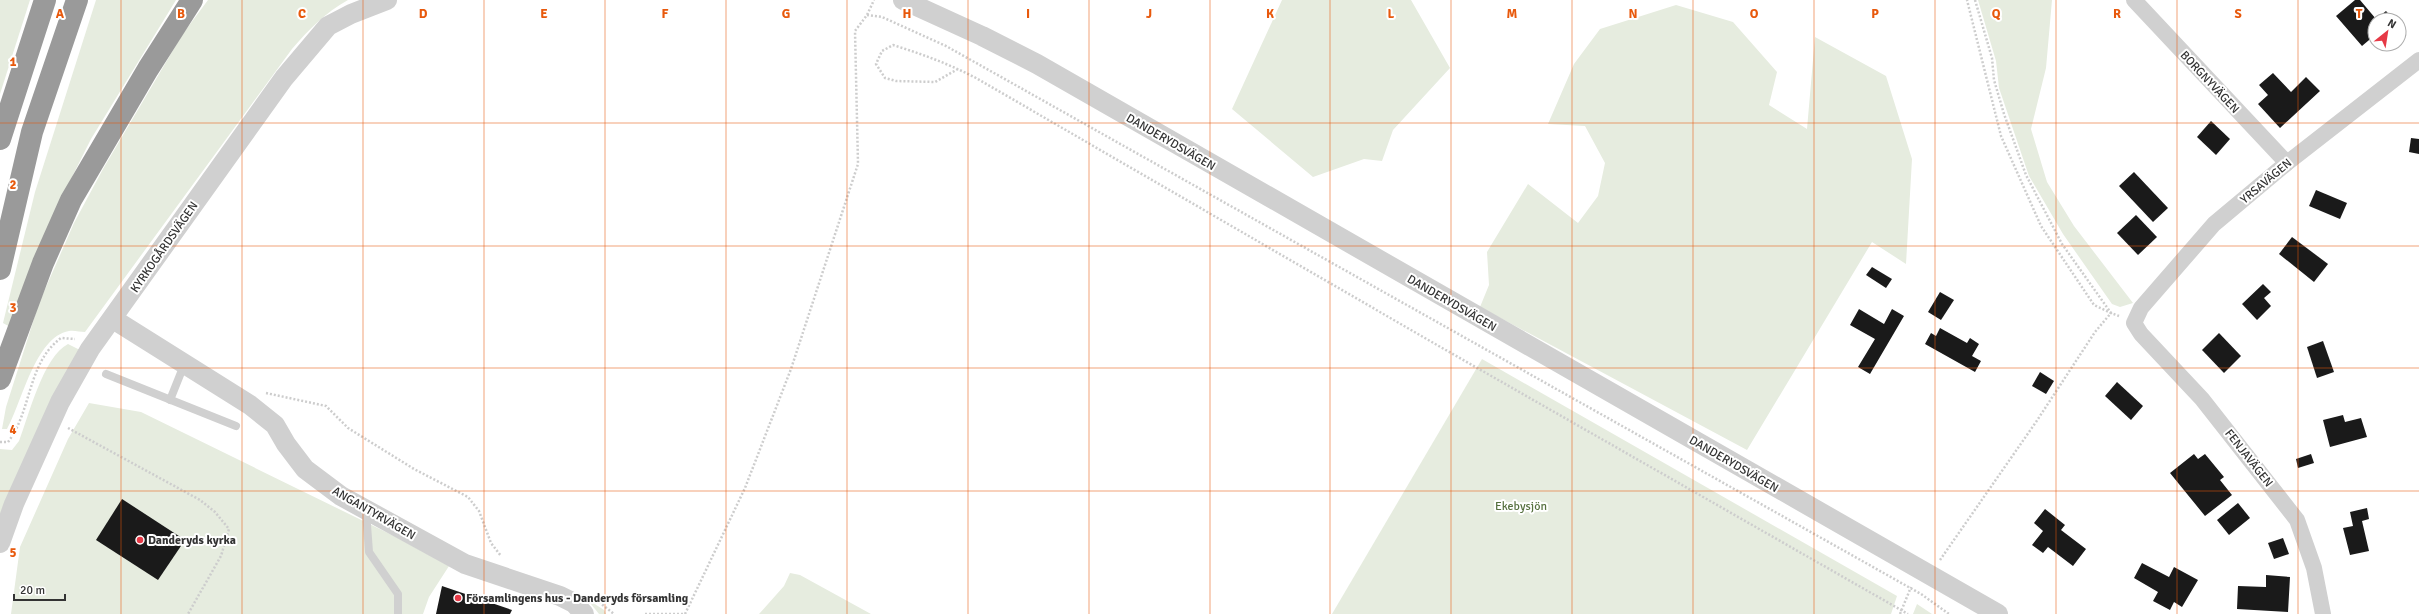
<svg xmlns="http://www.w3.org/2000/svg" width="2419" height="614" viewBox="0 0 2419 614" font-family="Signika,sans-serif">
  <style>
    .green { fill: #e6ecdf }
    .building { fill: #1a1a1a }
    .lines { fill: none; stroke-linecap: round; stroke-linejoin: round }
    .path { stroke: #cdcdcd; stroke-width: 2.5; stroke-dasharray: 2 2; stroke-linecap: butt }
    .service { stroke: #d0d0d0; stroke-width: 8 }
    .minor { stroke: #d0d0d0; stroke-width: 16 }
    .tertiary { stroke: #d0d0d0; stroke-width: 20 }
    .motorway { stroke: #9a9a9a; stroke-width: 22 }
    .grid { fill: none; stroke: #e8590c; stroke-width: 1; stroke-opacity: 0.55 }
    .poi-dot { fill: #e63946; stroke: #fff; stroke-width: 1.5 }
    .labels { text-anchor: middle; stroke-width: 4; stroke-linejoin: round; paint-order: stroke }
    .street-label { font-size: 12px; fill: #333; stroke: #fff }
    .park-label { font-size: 12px; fill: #56703f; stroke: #fff }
    .poi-label { font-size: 12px; font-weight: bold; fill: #333; stroke: #fff; text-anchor: start }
    .grid-label { font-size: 13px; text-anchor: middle; font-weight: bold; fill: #e8590c; stroke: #fff; stroke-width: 4; stroke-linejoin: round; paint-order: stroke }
  </style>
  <rect width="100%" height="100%" fill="#fff"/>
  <g class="green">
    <polygon points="0,0 30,0 0,94"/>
    <polygon points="96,0 176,0 91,139 63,195 10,327 3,323 35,192"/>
    <path d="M208 0H348C325 13 309 29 292 49L85 332C80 332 74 330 69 331 35 337 22 403 7 429H2L6 407 39 303 74 223 103 169 182 35Z"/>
    <polygon points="1282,0 1411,0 1450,68 1393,130 1382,161 1364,159 1313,177 1232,109"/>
    <polygon points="1978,0 2052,0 2046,68 2031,129 2047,182 2074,226 2133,303 2120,307 2112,304 2063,234 2029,176 1999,88 1996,61"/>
    <polygon points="1676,5 1733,22 1777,72 1769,105 1807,129 1815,37 1886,76 1912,159 1906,264 1872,242 1747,450 1480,307 1489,285 1487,252 1528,184 1578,223 1598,196 1605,163 1585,126 1548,124 1574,64 1600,29"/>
    <path d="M68 344 82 351 0 521V449L12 450 19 441C29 415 43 357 68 344Z"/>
    <polygon points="1482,359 1897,596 1891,614 1332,614"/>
    <polygon points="89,403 141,412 394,536 449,566 429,597 423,614 11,614 20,547 68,439"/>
    <polygon points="790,573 800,575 871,614 759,614 784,586"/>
    <polygon points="587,599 604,610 606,614 599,614"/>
    <polygon points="1917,604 1932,614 1913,614"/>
  </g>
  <g class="building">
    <polygon points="2355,0 2360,0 2376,19 2386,11 2394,20 2375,20 2375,35 2362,46 2336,16"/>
    <polygon points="2399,26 2405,33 2399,38"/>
    <polygon points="2273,73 2291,92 2306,77 2320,91 2280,128 2258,104 2268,95 2259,85"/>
    <polygon points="2211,121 2230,139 2216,155 2197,137"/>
    <polygon points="2411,138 2419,139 2419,154 2409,152"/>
    <polygon points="2134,172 2168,208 2153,222 2119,186"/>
    <polygon points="2316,190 2347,203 2340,219 2309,206"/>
    <polygon points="2136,215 2157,237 2138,255 2117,233"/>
    <polygon points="2292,237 2328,264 2314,282 2279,254"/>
    <polygon points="1872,267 1892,279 1886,288 1866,275"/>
    <polygon points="2263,284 2271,292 2264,298 2271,306 2257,320 2242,304"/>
    <polygon points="1940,292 1954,300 1941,320 1928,312"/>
    <polygon points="1859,309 1884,324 1892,309 1904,316 1870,374 1858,367 1875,339 1850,325"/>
    <polygon points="1940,328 1967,343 1970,338 1979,344 1972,356 1981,361 1975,372 1925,344 1931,333 1936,336"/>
    <polygon points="2219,333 2241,356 2224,373 2202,350"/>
    <polygon points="2323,341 2334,372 2317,378 2307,347"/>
    <polygon points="2040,372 2054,381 2046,394 2032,386"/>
    <polygon points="2117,382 2143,406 2131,420 2105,396"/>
    <polygon points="2343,415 2345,422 2361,418 2367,437 2330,447 2323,420"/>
    <polygon points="2194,454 2198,459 2205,454 2224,477 2220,480 2232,495 2205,516 2170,473"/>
    <polygon points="2311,454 2314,463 2298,468 2296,459"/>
    <polygon points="122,499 185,540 158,580 96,540"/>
    <polygon points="2238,503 2250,518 2229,535 2217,520"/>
    <polygon points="2367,508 2369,519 2362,521 2369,551 2350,555 2343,528 2353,526 2350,512"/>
    <polygon points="2045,509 2065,525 2061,530 2086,549 2073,566 2048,547 2043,553 2032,545 2043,531 2034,523"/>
    <polygon points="2283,538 2289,554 2274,559 2268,543"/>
    <polygon points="2142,563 2169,577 2174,567 2198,580 2182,607 2174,602 2170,610 2153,601 2158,592 2134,578"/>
    <polygon points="2266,575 2290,577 2288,612 2237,609 2238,586 2266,587"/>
    <polygon points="442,586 512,610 510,614 436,614"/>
  </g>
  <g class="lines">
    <g class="path">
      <polyline points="1975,0 1992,58 1994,80 2004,114 2026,175 2062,244 2111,313 2119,316"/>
      <polyline points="867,15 882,17 946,46 1921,594 1949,614"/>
      <path d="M958 69 935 82 896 81 885 78 876 64 882 51 893 45C922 54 949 64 976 78L1430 341 1908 614"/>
      <polyline points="266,393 326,406 348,428 414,469 468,497 479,511 491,543 501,556"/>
      <polyline points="68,428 200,500 215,512 229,529 221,556 188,614"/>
      <path d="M0 442H8C32 411 27 363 61 338L75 339"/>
      <polyline points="1940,560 2036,422 2095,332 2111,313 2094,305 2041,226 2001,136 1967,0"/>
      <polyline points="599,602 614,614"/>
      <polyline points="645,614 685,614"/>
      <polyline points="685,614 745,488 791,369 858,164 855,31 867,15 874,0"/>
      <polyline points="1900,614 1911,587"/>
    </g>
    <g class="service">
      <polyline points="106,374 236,426"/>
      <polyline points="170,400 184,365"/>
      <polyline points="366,511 369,552 398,594 398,614"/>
    </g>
    <g class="minor">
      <polyline points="2134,0 2287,163"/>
      <polyline points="2323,614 2314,568 2297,520 2202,399 2141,334 2134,323 2141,308 2214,224 2287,163 2419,60"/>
    </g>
    <g class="tertiary">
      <polyline points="903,0 982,36 1037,64 1998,614"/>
      <polyline points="113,319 250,405 275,425 286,444 305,469 341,496 465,564 560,596 574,603 584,614"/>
      <polyline points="0,543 14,504 60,402 90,349 284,78 328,26 351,14 387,0"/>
    </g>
    <g class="motorway">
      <polyline points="0,139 45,0"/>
      <polyline points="0,269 32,132 77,0"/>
      <polyline points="0,379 43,263 71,200 148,69 192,0"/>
    </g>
  </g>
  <path class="grid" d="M121 0V614M242 0V614M363 0V614M484 0V614M605 0V614M726 0V614M847 0V614M968 0V614M1089 0V614M1210 0V614M1330 0V614M1451 0V614M1572 0V614M1693 0V614M1814 0V614M1935 0V614M2056 0V614M2177 0V614M2298 0V614M0 123H2419M0 246H2419M0 368H2419M0 491H2419"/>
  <g class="poi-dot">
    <circle cx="140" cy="540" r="4"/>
    <circle cx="458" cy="598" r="4"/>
  </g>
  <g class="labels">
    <g class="street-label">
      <text transform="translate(2210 82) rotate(47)" y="4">BORGNYVÄGEN</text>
      <text transform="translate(1171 142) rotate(30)" y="4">DANDERYDSVÄGEN</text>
      <text transform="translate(2266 181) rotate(-40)" y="4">YRSAVÄGEN</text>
      <text transform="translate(164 247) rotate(-55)" y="4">KYRKOGÅRDSVÄGEN</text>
      <text transform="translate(1452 303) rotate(30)" y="4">DANDERYDSVÄGEN</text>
      <text transform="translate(2249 458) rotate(52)" y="4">FENJAVÄGEN</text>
      <text transform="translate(1734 464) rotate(30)" y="4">DANDERYDSVÄGEN</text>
      <text transform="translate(374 513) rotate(30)" y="4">ANGANTYRVÄGEN</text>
    </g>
    <g class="park-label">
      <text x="1521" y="510">Ekebysjön</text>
    </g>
    <g class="poi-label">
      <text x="148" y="544">Danderyds kyrka</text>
      <text x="466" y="602">Församlingens hus - Danderyds församling</text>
    </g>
  </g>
  <g class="grid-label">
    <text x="60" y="18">A</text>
    <text x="181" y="18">B</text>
    <text x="302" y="18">C</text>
    <text x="423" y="18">D</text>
    <text x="544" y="18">E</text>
    <text x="665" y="18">F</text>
    <text x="786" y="18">G</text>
    <text x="907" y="18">H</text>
    <text x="1028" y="18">I</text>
    <text x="1149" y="18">J</text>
    <text x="1270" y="18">K</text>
    <text x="1391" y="18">L</text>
    <text x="1512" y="18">M</text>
    <text x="1633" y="18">N</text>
    <text x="1754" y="18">O</text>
    <text x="1875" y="18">P</text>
    <text x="1996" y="18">Q</text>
    <text x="2117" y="18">R</text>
    <text x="2238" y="18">S</text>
    <text x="2359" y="18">T</text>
    <text x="13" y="66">1</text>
    <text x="13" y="189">2</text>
    <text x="13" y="312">3</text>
    <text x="13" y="434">4</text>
    <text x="13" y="557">5</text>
  </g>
  <g transform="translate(2387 32) rotate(30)"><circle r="19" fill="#ffffff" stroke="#adadad"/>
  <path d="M0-3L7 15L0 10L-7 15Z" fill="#e63946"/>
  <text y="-6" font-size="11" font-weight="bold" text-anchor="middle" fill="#333333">N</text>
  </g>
  <path d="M14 594v6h51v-6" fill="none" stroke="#333333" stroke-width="2"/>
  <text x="20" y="594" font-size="12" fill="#333333" stroke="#ffffff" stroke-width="3" paint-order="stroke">20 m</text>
</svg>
